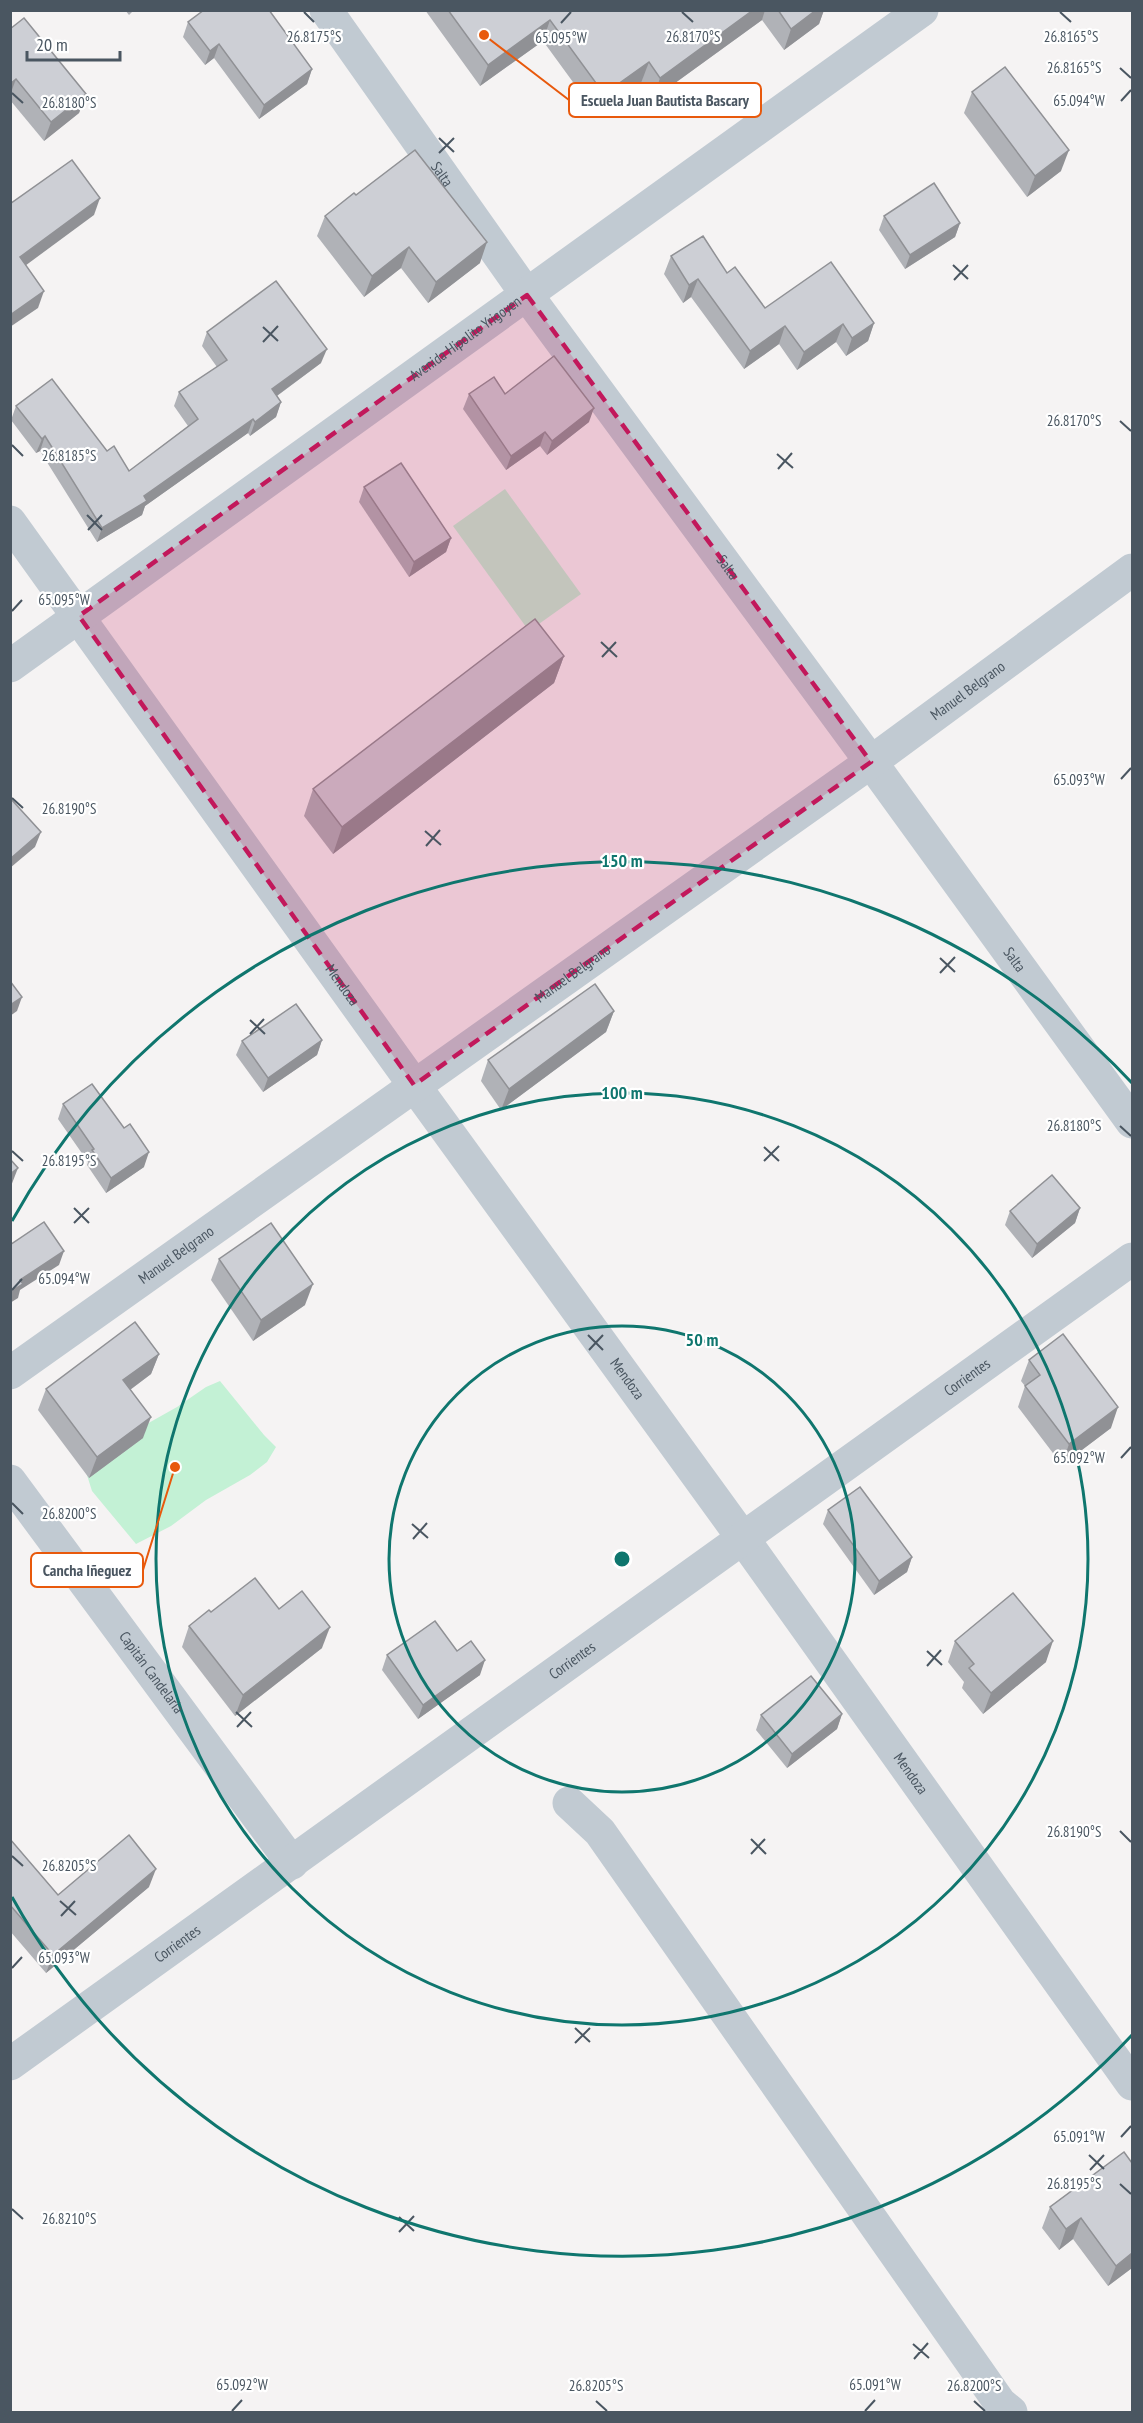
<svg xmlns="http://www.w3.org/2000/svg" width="1143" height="2423" viewBox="0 0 1143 2423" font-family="'PT Sans Narrow',sans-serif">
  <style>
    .green { fill: #c3f1d5 }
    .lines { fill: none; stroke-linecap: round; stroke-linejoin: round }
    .minor { stroke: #c1cad2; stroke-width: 33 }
    .wall { fill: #b0b2b7 }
    .shaded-wall { fill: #909195 }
    .building { fill: #cdcfd5; stroke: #909195; stroke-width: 1.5 }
    .marked { fill: #c2185b; fill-opacity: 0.2; stroke: #c2185b; stroke-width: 4.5; stroke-dasharray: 12 8; stroke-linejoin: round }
    .ticks { fill: none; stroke: #4a5661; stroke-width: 2 }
    .ring { fill: none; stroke: #0f766e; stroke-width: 3 }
    .labels { text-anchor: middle; stroke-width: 4.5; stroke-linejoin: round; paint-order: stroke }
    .street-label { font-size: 15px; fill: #4a5661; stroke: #fff }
    .ticks-label { font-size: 15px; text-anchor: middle; fill: #4a5661; stroke: #fff; stroke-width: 4.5; stroke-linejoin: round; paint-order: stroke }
    .centre { fill: #0f766e; stroke: #fff; stroke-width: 3 }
    .ring-label { font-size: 18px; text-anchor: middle; font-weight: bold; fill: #0f766e; stroke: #fff; stroke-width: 4.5; stroke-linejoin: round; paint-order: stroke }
    .leader { fill: none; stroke: #e8590c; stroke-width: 2 }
    .callout-dot { fill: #e8590c; stroke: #fff; stroke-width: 2 }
    .callout { fill: #fff; stroke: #e8590c; stroke-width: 2 }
    .callout-label { font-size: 16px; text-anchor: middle; font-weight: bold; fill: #4a5661 }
  </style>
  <rect width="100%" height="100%" fill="#f5f3f3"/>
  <g class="green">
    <polygon points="505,489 581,594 529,631 453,526"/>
    <polygon points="220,1381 264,1435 276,1447 267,1462 250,1475 206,1500 171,1526 136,1544 92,1491 86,1472 145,1425 177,1407 206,1387"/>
  </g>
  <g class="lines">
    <g class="minor">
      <path id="s1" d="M326 10 527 295 871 762 1132 1122"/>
      <path id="s2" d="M10 522 414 1085 742 1537 1132 2084"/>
      <path id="s3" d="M10 666 922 10"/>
      <path id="s4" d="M10 1373 871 762 1132 570"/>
      <path id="s5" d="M10 1481 292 1863"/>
      <polyline points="569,1803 600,1832 1000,2403 1011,2412"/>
      <path id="s6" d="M10 2064 1132 1259"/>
    </g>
  </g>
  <g class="wall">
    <polygon points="125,10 134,10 129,15"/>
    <polygon points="425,10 824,10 819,24 784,50 762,20 653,99 641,83 597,115 543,41 480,86"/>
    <polygon points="271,14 312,69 307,84 259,119 214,58 205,65 183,37 188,22"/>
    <polygon points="10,29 86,94 79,113 44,141 10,100"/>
    <polygon points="972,92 1061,171 1027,197 964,113"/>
    <polygon points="356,195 480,263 428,303 401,268 364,297 317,236 325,216"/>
    <polygon points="884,216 960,223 955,237 905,269 879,230"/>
    <polygon points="671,256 727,273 765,308 874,323 868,341 846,356 836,342 797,370 779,344 744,369 691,297 683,303 664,274"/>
    <polygon points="207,332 321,363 277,396 281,402 276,417 250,436 248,433 145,506 142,515 97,542 40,451 36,453 11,420 16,406 107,451 129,471 188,426 174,406 179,392 217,367 202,346"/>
    <polygon points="469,394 505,394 589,422 547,455 540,446 506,470 463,409"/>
    <polygon points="364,487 451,538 446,552 409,577 359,502"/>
    <polygon points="564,656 554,683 333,854 304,816 313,789"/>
    <polygon points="614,1011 606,1032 501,1110 481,1081 488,1060"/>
    <polygon points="322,1040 317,1055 263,1092 236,1055 242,1041"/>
    <polygon points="63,1104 144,1167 106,1193 87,1165 88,1162 58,1119"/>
    <polygon points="1080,1208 1075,1223 1032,1258 1005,1225 1010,1211"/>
    <polygon points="219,1259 305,1305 253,1341 211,1280"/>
    <polygon points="159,1354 151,1374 130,1390 143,1438 89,1478 38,1410 46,1389"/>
    <polygon points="1029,1360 1111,1428 1062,1465 1018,1407 1025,1386 1021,1381"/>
    <polygon points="828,1510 912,1557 907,1572 874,1595 823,1524"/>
    <polygon points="279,1609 322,1648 235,1716 182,1647 189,1626 211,1612"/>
    <polygon points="955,1641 1046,1662 983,1714 962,1688 964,1682 948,1662"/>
    <polygon points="457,1651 480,1675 418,1719 382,1670 387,1655"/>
    <polygon points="842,1714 837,1729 787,1768 756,1730 761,1715"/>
    <polygon points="10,1839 58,1895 149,1887 46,1973 10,1931"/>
    <polygon points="1124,2152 1132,2268 1108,2286 1073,2239 1059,2250 1042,2228 1050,2207"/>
  </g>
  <g class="shaded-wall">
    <polygon points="753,10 765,10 762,20 653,99 660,78"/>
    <polygon points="816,10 824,10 819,24 784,50 791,29"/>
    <polygon points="550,20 543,41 480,86 488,65"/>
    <polygon points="219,44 214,58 205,65 210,51"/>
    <polygon points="649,62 641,83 597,115 604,94"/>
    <polygon points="312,69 307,84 259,119 264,105"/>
    <polygon points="16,79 10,95 10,84"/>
    <polygon points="86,94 79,113 44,141 51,122"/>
    <polygon points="1069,150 1061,171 1027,197 1035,176"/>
    <polygon points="100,198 94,215 14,274 20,257"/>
    <polygon points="960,223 955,237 905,269 910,255"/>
    <polygon points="487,242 480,263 428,303 436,282"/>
    <polygon points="409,247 401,268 364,297 372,276"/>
    <polygon points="698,279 691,297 683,303 689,285"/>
    <polygon points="44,291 38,308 10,327 10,315"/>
    <polygon points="874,323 868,341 846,356 852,338"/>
    <polygon points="843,324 836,342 797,370 804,352"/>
    <polygon points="785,326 779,344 744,369 750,351"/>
    <polygon points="327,349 321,363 267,403 272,389"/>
    <polygon points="281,402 276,417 250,436 255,422"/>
    <polygon points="594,408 589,422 547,455 552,441"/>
    <polygon points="253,419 248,433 145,506 142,515 97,542 102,528 144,496"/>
    <polygon points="545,432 540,446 506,470 511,456"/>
    <polygon points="45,436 40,451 36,453 42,439"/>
    <polygon points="451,538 446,552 409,577 414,562"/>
    <polygon points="564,656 554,683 333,854 342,827"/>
    <polygon points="41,832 35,847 10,868 10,859"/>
    <polygon points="22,997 17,1011 10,1016 10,1005"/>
    <polygon points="614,1011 606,1032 501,1110 509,1089"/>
    <polygon points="322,1040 317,1055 263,1092 268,1078"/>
    <polygon points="149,1152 144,1167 106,1193 111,1178"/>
    <polygon points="18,1168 11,1186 10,1187 10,1174"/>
    <polygon points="1080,1208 1075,1223 1032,1258 1037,1244"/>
    <polygon points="64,1251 59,1265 20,1290 18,1298 10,1303 10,1292 20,1280"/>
    <polygon points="313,1284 305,1305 253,1341 261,1320"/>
    <polygon points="159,1354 151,1374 115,1401 123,1380"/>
    <polygon points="1118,1407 1111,1428 1062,1465 1069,1444"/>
    <polygon points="151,1417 143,1438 89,1478 97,1457"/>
    <polygon points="912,1557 907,1572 874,1595 879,1581"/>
    <polygon points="330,1627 322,1648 235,1716 243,1695"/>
    <polygon points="1053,1641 1046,1662 983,1714 991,1693"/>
    <polygon points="485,1660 480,1675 418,1719 423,1705"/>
    <polygon points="842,1714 837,1729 787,1768 792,1754"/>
    <polygon points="156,1869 149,1887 46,1973 53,1955"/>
    <polygon points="1081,2218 1073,2239 1059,2250 1066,2229"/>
    <polygon points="1132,2253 1132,2268 1108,2286 1116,2266"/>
  </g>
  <g class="building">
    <polygon points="204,10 269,10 312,69 264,105 219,44 210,51 188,22"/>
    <polygon points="448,10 753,10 660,78 649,62 604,94 550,20 488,65"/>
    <polygon points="778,10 816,10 791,29"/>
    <polygon points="24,18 86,94 51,122 16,79 10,84 10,29"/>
    <polygon points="1005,67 1069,150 1035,176 972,92"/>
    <polygon points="415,150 487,242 436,282 409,247 372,276 325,216 354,193 356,195"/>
    <polygon points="72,160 100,198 20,257 44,291 10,315 10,204"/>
    <polygon points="934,183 960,223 910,255 884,216"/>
    <polygon points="703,236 727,273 735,267 765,308 831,262 874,323 852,338 843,324 804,352 785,326 750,351 698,279 689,285 671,256"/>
    <polygon points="276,281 327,349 272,389 281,402 255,422 253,419 144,496 147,501 102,528 45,436 42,439 16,406 52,379 107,451 114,446 129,471 198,419 179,392 227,360 207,332"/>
    <polygon points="554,356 594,408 552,441 545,432 511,456 469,394 494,377 505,394"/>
    <polygon points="401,463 451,538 414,562 364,487"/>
    <polygon points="535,619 564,656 342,827 313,789"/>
    <polygon points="10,798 41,832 10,859"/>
    <polygon points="10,981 22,997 10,1005"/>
    <polygon points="595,984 614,1011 509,1089 488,1060"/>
    <polygon points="296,1004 322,1040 268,1078 242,1041"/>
    <polygon points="92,1084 124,1128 130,1124 149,1152 111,1178 92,1150 94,1149 63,1104"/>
    <polygon points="10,1159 18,1168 10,1174"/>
    <polygon points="1052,1175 1080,1208 1037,1244 1010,1211"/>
    <polygon points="44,1222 64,1251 20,1280 23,1284 10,1292 10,1245"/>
    <polygon points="271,1223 313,1284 261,1320 219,1259"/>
    <polygon points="135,1322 159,1354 123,1380 151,1417 97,1457 46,1389"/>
    <polygon points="1063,1334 1118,1407 1069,1444 1025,1386 1040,1375 1029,1360"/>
    <polygon points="860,1487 912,1557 879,1581 828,1510"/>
    <polygon points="255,1578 279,1609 302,1591 330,1627 243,1695 189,1626 209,1610 211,1612"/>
    <polygon points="1013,1593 1053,1641 991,1693 969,1668 974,1664 955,1641"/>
    <polygon points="435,1621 457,1651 471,1641 485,1660 423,1705 387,1655"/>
    <polygon points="811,1676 842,1714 792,1754 761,1715"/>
    <polygon points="129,1835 156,1869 53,1955 10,1905 10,1839 58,1895"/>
    <polygon points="1124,2152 1132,2163 1132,2253 1116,2266 1081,2218 1066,2229 1050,2207"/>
  </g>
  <path class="marked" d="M527 295 871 762 414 1085 79 616Z"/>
  <path class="ticks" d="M304 12 314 22M682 12 693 22M1060 12 1071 22M561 23 571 12M1120 68 1131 78M12 93 23 103M1121 101 1131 90M439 138 454 152M439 153 454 138M953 265 968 279M954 280 968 265M263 327 278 341M263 342 278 326M1120 421 1131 431M12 445 23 456M777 454 793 468M778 469 792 453M87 515 102 530M88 530 102 515M12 611 22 600M601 642 617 657M602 657 616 642M1121 779 1131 768M12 798 23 808M425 831 441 845M426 846 440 830M940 958 955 972M940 973 955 957M250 1020 265 1034M250 1034 264 1019M1120 1126 1131 1136M764 1147 779 1161M12 1151 23 1161M764 1161 779 1146M74 1208 89 1223M74 1223 89 1208M12 1290 22 1279M588 1335 603 1350M589 1350 603 1335M1121 1458 1131 1447M12 1503 23 1514M412 1524 428 1538M413 1539 427 1523M927 1651 942 1665M927 1666 941 1650M236 1712 252 1727M237 1727 251 1712M1120 1831 1131 1842M751 1839 766 1854M751 1854 765 1839M12 1856 23 1866M60 1901 76 1915M61 1916 75 1901M12 1968 22 1957M575 2028 590 2042M575 2043 590 2028M1121 2137 1131 2126M1089 2155 1104 2169M1090 2170 1104 2155M1120 2184 1131 2194M12 2209 23 2219M399 2217 414 2231M399 2232 414 2216M913 2344 929 2358M914 2359 928 2343M596 2401 607 2411M974 2401 985 2411M232 2411 242 2400M865 2411 875 2400"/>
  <g class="ring">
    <circle cx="622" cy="1559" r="233"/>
    <circle cx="622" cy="1559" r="466"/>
    <path d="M1132 2035A698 698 0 0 1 12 1897M12 1221A698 698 0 0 1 1132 1083"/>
  </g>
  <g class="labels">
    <g class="street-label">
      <text dy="5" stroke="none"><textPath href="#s1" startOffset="201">Salta</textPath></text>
      <text dy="5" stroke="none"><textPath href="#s3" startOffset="561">Avenida Hipolito Yrigoyen</textPath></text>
      <text dy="5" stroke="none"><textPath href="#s1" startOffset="687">Salta</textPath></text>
      <text dy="5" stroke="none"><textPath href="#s4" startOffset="1176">Manuel Belgrano</textPath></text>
      <text dy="5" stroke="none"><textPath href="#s1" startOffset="1173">Salta</textPath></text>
      <text dy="5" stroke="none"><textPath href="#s4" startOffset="690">Manuel Belgrano</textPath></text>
      <text dy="5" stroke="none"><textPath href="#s2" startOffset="570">Mendoza</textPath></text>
      <text dy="5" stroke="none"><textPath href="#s4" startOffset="204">Manuel Belgrano</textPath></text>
      <text dy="5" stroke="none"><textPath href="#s6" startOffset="1178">Corrientes</textPath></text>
      <text dy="5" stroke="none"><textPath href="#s2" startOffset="1056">Mendoza</textPath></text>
      <text dy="5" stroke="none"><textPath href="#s6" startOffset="692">Corrientes</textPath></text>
      <text dy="5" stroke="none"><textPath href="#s5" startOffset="238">Capitán Candelaria</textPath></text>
      <text dy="5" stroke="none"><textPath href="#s2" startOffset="1542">Mendoza</textPath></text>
      <text dy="5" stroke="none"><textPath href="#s6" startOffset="206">Corrientes</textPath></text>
    </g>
  </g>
  <g class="ticks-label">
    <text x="314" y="42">26.8175°S</text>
    <text x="693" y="42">26.8170°S</text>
    <text x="1071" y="42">26.8165°S</text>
    <text x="561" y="43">65.095°W</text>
    <text x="1074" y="73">26.8165°S</text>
    <text x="1079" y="106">65.094°W</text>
    <text x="69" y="108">26.8180°S</text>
    <text x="1074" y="426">26.8170°S</text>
    <text x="69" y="461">26.8185°S</text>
    <text x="64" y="605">65.095°W</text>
    <text x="1079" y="785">65.093°W</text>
    <text x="69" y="814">26.8190°S</text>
    <text x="1074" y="1131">26.8180°S</text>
    <text x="69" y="1166">26.8195°S</text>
    <text x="64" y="1284">65.094°W</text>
    <text x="1079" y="1463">65.092°W</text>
    <text x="69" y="1519">26.8200°S</text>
    <text x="1074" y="1837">26.8190°S</text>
    <text x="69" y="1871">26.8205°S</text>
    <text x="64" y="1963">65.093°W</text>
    <text x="1079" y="2142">65.091°W</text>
    <text x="1074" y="2189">26.8195°S</text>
    <text x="69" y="2224">26.8210°S</text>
    <text x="242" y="2390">65.092°W</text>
    <text x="875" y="2390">65.091°W</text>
    <text x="596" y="2391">26.8205°S</text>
    <text x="974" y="2391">26.8200°S</text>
  </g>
  <circle cx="622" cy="1559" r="9" class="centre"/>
  <g class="ring-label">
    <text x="622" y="867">150 m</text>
    <text x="622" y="1099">100 m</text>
    <text x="702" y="1346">50 m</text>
  </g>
  <path class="leader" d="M484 35L569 100M175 1467L143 1570"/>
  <g class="callout-dot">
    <circle cx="484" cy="35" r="6"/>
    <circle cx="175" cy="1467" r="6"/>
  </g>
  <g class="callout">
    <rect x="569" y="83" width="192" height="34" rx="6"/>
    <rect x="31" y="1553" width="112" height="34" rx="6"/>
  </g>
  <g class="callout-label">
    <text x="665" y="106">Escuela Juan Bautista Bascary</text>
    <text x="87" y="1576">Cancha Iñeguez</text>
  </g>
  <rect width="1143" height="2423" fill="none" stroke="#4a5661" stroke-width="24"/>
  <path d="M27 51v9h93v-9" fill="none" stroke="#4a5661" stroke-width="3"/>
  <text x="36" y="51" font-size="18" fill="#4a5661" stroke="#ffffff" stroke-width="4.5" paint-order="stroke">20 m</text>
</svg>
